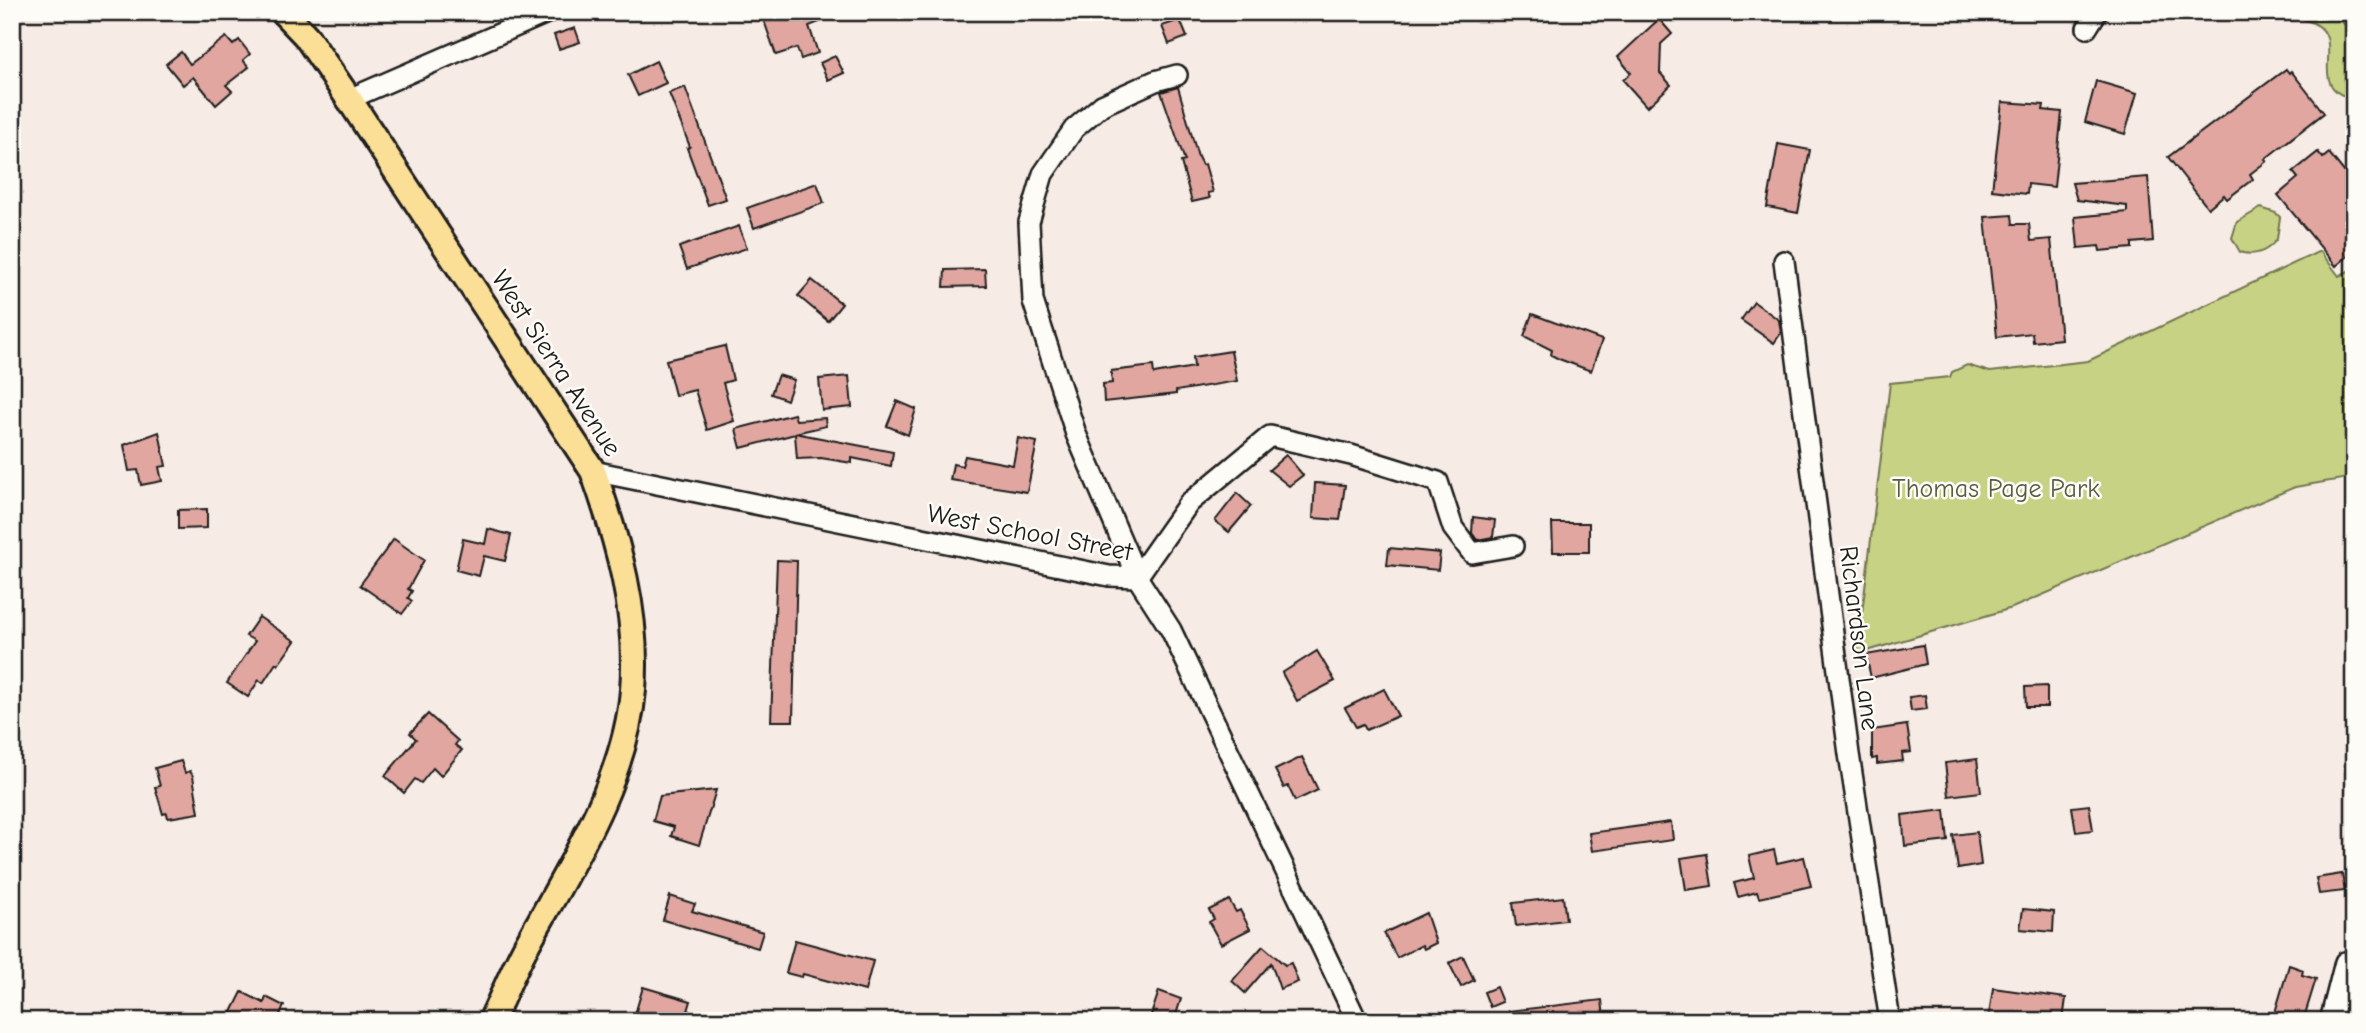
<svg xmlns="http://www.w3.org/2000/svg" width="2366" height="1033" viewBox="0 0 2366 1033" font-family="'Comic Neue',sans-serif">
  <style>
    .green { fill: #c7d285; stroke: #727750; stroke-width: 2 }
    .building { fill: #e0a69f; stroke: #1c1c1c; stroke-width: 2 }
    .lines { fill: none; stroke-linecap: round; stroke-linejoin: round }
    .minor-casing { stroke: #1c1c1c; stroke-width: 24 }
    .major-casing { stroke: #1c1c1c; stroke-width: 30 }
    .minor { stroke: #fdfcf7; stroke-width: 19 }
    .major { stroke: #fbdf96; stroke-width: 24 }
    .labels { text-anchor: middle; stroke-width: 5; stroke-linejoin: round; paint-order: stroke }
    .street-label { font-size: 26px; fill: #1c1c1c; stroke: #fdfcf7 }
    .park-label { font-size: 26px; fill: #585c41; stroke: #fdfcf7 }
  </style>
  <rect width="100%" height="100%" fill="#f7ebe5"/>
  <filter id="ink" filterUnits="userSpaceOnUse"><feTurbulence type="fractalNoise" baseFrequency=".0143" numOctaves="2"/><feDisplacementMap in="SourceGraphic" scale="14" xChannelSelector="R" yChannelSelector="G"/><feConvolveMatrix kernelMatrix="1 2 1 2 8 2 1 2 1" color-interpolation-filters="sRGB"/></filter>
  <g filter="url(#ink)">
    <g class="green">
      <path d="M2311 12H2329L2348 27 2354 99C2299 87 2356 33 2305 20Z"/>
      <path d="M2261 208 2276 213 2280 217 2277 239C2268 251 2255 257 2240 252L2232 238 2237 222Z"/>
      <polygon points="2320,251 2339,276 2354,268 2354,477 2295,487 2012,608 1857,654 1890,383 1950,377 1952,372 1967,365 1990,372 2088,361"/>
    </g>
    <g class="building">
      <polygon points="761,12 842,12 842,13 809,26 818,53 801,59 797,48 776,55"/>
      <polygon points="1659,19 1672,34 1661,44 1660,73 1671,85 1647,107 1623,80 1631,73 1618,57"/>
      <polygon points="1180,20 1187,37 1169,44 1162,26"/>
      <polygon points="575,28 580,42 559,49 554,35"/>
      <polygon points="226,37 233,45 239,40 250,54 243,60 249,67 226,85 232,91 216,105 193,77 183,85 166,64 181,52 190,64"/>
      <polygon points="835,56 844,73 828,80 820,63"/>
      <polygon points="656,61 666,83 638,96 628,75"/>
      <polygon points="2286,69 2289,73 2291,71 2324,113 2265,159 2267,161 2250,174 2253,179 2227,199 2224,195 2208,208 2168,157"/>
      <polygon points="2096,81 2137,93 2125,134 2085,122"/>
      <polygon points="685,87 726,199 708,205 687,148 690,147 669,93"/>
      <polygon points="1178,87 1198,157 1202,165 1205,164 1213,192 1208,193 1210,198 1192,202 1181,162 1185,161 1161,92"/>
      <polygon points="2002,102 2044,105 2043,110 2062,112 2054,187 2028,184 2027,194 1992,190"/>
      <polygon points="1778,144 1810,150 1798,213 1767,207"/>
      <polygon points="2318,152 2323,158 2329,153 2354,184 2354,251 2336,266 2278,195 2298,178 2293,172"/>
      <polygon points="2148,177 2153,241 2132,243 2132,248 2100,251 2099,246 2078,248 2075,217 2127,212 2127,206 2077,200 2072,183"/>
      <polygon points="817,183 824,203 754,228 747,208"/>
      <polygon points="2012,215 2013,224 2029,224 2031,241 2051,239 2061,339 2033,342 2032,333 1997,337 1985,217"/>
      <polygon points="739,226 747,248 687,269 679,247"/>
      <polygon points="985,269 986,286 944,287 945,270"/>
      <polygon points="812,280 842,304 828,321 798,296"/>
      <polygon points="1754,302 1779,320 1781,333 1774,343 1741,320"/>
      <polygon points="1532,314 1602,340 1591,371 1559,359 1551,355 1552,350 1524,336"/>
      <polygon points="725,346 733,380 723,383 734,421 707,430 695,390 675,395 666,360"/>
      <polygon points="1231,351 1237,381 1176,391 1176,394 1104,402 1103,384 1112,383 1111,371 1153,366 1154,374 1194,367 1193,357"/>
      <polygon points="778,375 794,380 787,400 771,394"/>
      <polygon points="849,376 852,407 822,410 819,379"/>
      <polygon points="897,401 916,409 908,435 887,426"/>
      <polygon points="794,414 796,420 825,418 826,426 795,433 893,452 891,466 852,458 852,463 821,458 797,459 795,434 741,448 736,429"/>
      <polygon points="159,432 166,466 159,467 162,481 141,485 138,470 129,471 124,445"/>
      <polygon points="1018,438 1037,442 1027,492 950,480 953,464 962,466 965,456 1013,465"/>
      <polygon points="1286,455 1303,475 1289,486 1269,470"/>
      <polygon points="1315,483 1345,485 1340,520 1313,518"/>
      <polygon points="1237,493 1251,506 1229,532 1215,521"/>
      <polygon points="207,509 207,528 178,529 178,510"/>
      <polygon points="1473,517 1495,520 1493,537 1477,540 1472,533"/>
      <polygon points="1552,523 1589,523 1589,552 1553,552"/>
      <polygon points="488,529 511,535 505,561 484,556 479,576 456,570 463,539 485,544"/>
      <polygon points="394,539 424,560 408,589 412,591 408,598 412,601 402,614 360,585"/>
      <polygon points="1389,548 1440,553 1438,570 1387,565"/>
      <polygon points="777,560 797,561 793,721 771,721"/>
      <polygon points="259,617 295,641 278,665 276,663 263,683 259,680 248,697 227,683 255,641 246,636"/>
      <polygon points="1923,645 1926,664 1871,678 1866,655"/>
      <polygon points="1317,651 1335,681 1297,701 1282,673"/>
      <polygon points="2047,686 2047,707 2026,707 2025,687"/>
      <polygon points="1384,689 1398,716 1366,730 1363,724 1356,727 1345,708"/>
      <polygon points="1925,695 1927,709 1911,711 1909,697"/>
      <polygon points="428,714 458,741 455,745 462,750 441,776 433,768 421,783 415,779 404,793 385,776 416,739 410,733"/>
      <polygon points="1907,725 1911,752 1902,753 1903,761 1877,764 1877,758 1872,759 1872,730"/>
      <polygon points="1302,757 1318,790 1295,801 1288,786 1284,788 1275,770"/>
      <polygon points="1977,759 1981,792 1949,796 1945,763"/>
      <polygon points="181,761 185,773 190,771 193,776 199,813 168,818 167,813 163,814 155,787 160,786 155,768"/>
      <polygon points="716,790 699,845 671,836 674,827 653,821 660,796"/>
      <polygon points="2089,805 2093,830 2076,832 2072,807"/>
      <polygon points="1945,810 1948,841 1905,846 1902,815"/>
      <polygon points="1671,822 1673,840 1592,851 1589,833"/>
      <polygon points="1977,832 1981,865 1958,869 1953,835"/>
      <polygon points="1774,850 1777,863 1804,857 1811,886 1759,898 1757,892 1738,897 1734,883 1754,878 1749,856"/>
      <polygon points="1707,854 1712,886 1686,890 1681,858"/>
      <polygon points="2342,874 2345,891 2319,894 2316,878"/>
      <polygon points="670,896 695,904 692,911 763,932 758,948 663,920"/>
      <polygon points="1563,897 1566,920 1516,926 1513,903"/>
      <polygon points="1229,900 1236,912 1240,910 1250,929 1221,944 1209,922 1214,919 1209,910"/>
      <polygon points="2023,909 2054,912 2053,932 2020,929"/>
      <polygon points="1426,913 1436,943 1424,949 1422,945 1397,958 1384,933"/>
      <polygon points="795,940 873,961 865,991 803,974 802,977 786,973"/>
      <polygon points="1263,946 1285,965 1291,963 1298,982 1280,989 1271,963 1245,993 1232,981"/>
      <polygon points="1463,956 1474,980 1461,987 1449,963"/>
      <polygon points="2289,965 2303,970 2302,975 2316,979 2303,1021 2274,1016"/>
      <polygon points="643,987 691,1001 685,1021 633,1021"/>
      <polygon points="1496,987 1502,1002 1490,1007 1484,992"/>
      <polygon points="1993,988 2066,998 2063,1021 1988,1021"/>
      <polygon points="1159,991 1181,999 1174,1021 1149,1021"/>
      <polygon points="242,992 264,1003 266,997 284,1006 277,1021 259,1016 256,1021 238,1021 230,1016"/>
      <polygon points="1602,1000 1604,1018 1510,1021 1509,1011"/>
    </g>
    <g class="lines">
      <defs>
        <g id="minor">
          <polyline points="2087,28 2097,12"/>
          <polyline points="1177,75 1155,81 1102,105 1074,129 1043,174 1029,222 1033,301 1076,434 1137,577 1171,630 1357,1021"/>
          <polyline points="349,99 549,12"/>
          <polyline points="1784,261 1849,754 1890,1021"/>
          <polyline points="593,471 1109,576 1137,577"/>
          <polyline points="1137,577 1189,503 1270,436 1351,455 1438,482 1453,528 1472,553 1513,546"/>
          <polyline points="2330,1021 2345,962"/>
        </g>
        <path id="major" d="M283 12 306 36 349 99 593 471C618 541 639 614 633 690 626 778 572 863 530 939 515 965 504 994 491 1021"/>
      </defs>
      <use href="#minor" class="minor-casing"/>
      <use href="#major" class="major-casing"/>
      <use href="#minor" class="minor"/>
      <use href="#major" class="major"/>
    </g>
  </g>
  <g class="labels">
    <g class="street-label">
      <text transform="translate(557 363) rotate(57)" y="9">West Sierra Avenue</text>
      <text transform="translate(1030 532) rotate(11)" y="9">West School Street</text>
      <text transform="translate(1860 638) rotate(83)" y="9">Richardson Lane</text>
    </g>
    <g class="park-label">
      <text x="1996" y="497">Thomas Page Park</text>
    </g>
  </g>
  <rect width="2366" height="1033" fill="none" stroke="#fdfcf7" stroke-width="42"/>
  <rect x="21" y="21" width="2324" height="991" fill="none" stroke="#1c1c1c" stroke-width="2.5" filter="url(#ink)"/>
</svg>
